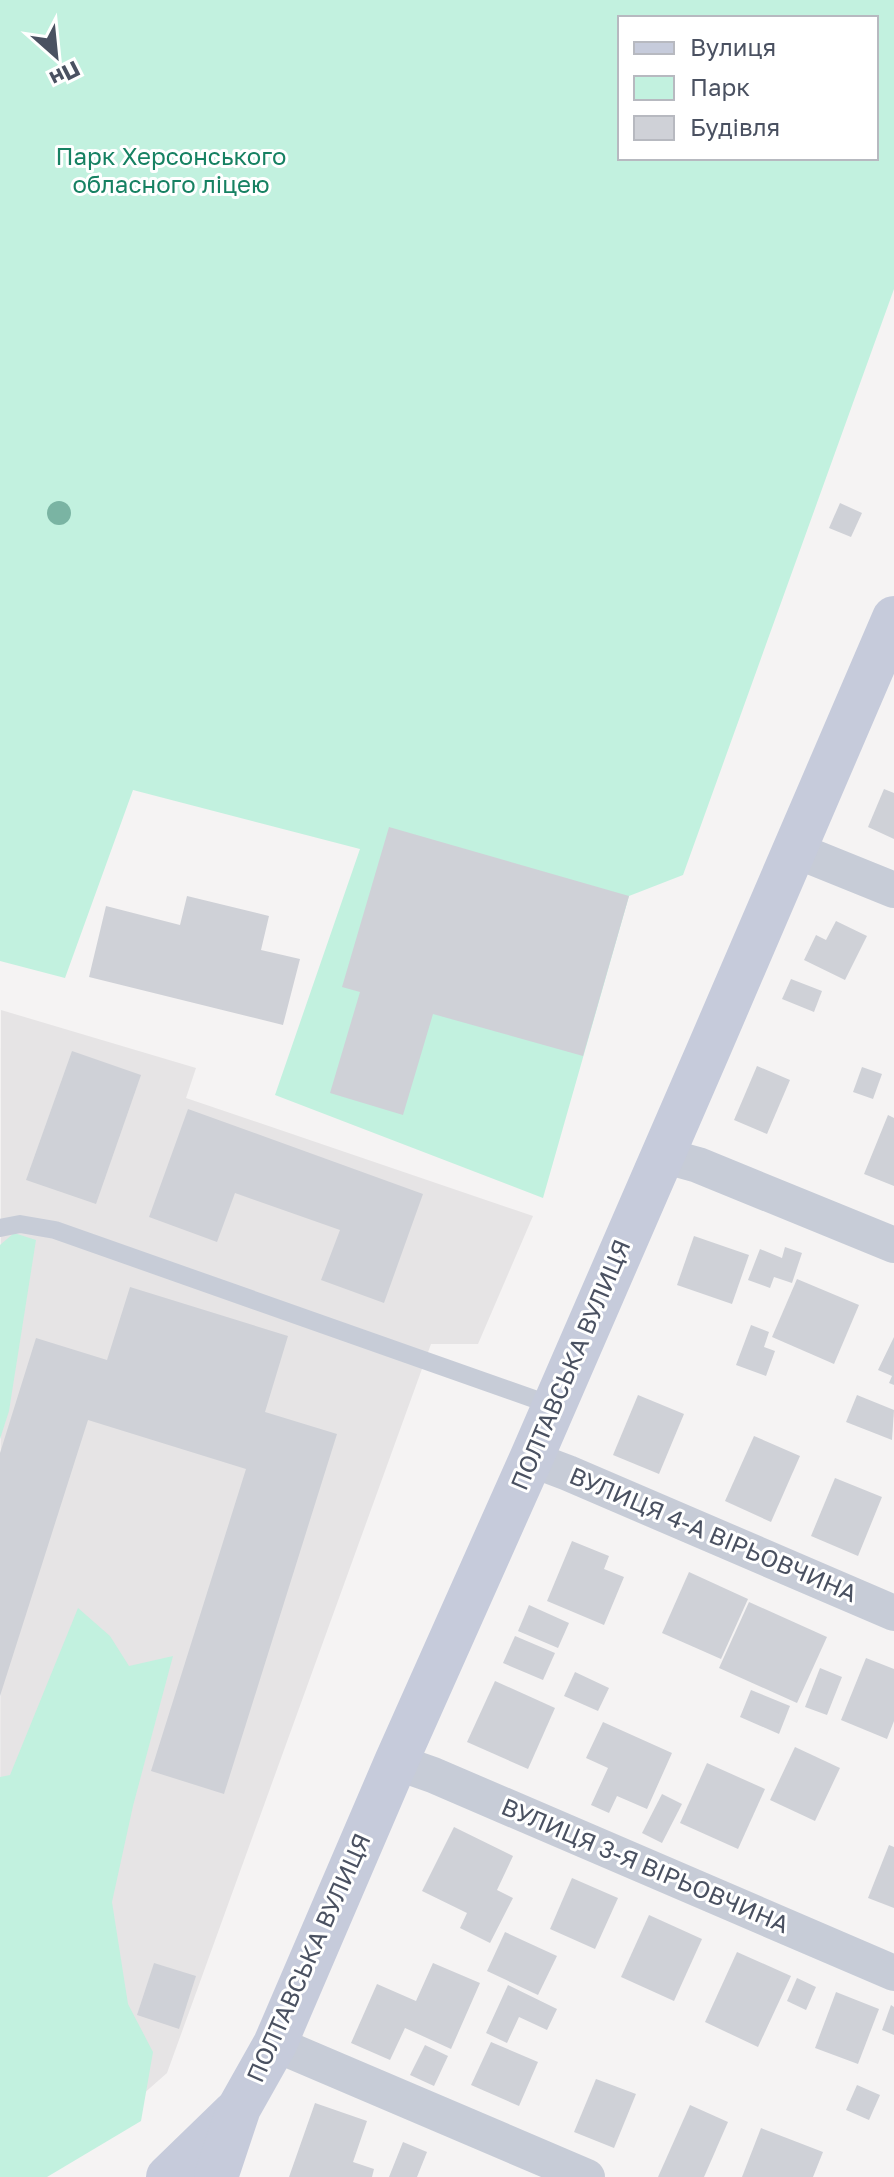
<svg xmlns="http://www.w3.org/2000/svg" width="894" height="2177" viewBox="0 0 894 2177" font-family="'Golos Text',sans-serif">
  <style>
    .education { fill: #e6e4e5 }
    .green { fill: #c2f1df; fill-rule: evenodd }
    .building { fill: #cfd1d7 }
    .lines { fill: none; stroke-linecap: round; stroke-linejoin: round }
    .service { stroke: #c7ccd7; stroke-width: 18 }
    .minor { stroke: #c7ccd7; stroke-width: 36 }
    .secondary { stroke: #c6cbdb; stroke-width: 44 }
    .tree { fill: #7ab4a3 }
    .labels { text-anchor: middle; stroke-width: 6; stroke-linejoin: round; paint-order: stroke }
    .park-label { font-size: 24px; fill: #168162; stroke: #fff }
    .street-label { font-size: 24px; fill: #4a5161; stroke: #fff }
  </style>
  <rect width="100%" height="100%" fill="#f5f3f3"/>
  <polygon class="education" points="1,1010 196,1068 186,1098 533,1216 478,1344 431,1344 167,2073 75,2154 0,2177"/>
  <g class="green">
    <path d="M0 0H894V289L683 875 629 896 543 1198 275 1095 360 849 133 790 65 978 0 961ZM620 18H876V158H620Z"/>
    <polygon points="14,1233 36,1240 9,1411 0,1439 0,1245"/>
    <polygon points="78,1608 110,1636 129,1666 173,1656 133,1806 112,1902 128,2004 153,2052 141,2121 47,2177 0,2177 0,1777 10,1775"/>
  </g>
  <g class="building">
    <polygon points="840,503 862,513 851,537 829,528"/>
    <polygon points="884,789 894,793 894,839 868,827"/>
    <polygon points="389,827 629,896 583,1056 433,1014 403,1115 330,1093 360,992 342,987"/>
    <polygon points="187,896 269,916 261,950 300,959 283,1025 89,977 106,906 180,925"/>
    <polygon points="836,921 867,936 845,980 804,960 816,935 826,940"/>
    <polygon points="791,979 822,991 814,1012 782,999"/>
    <polygon points="72,1051 141,1075 96,1204 26,1180"/>
    <polygon points="757,1066 790,1080 767,1134 734,1120"/>
    <polygon points="862,1067 882,1074 873,1099 853,1092"/>
    <polygon points="188,1109 423,1194 384,1303 321,1280 340,1230 235,1193 217,1242 149,1217"/>
    <polygon points="888,1115 894,1118 894,1186 864,1174"/>
    <polygon points="694,1236 749,1255 732,1304 677,1285"/>
    <polygon points="785,1247 802,1253 792,1283 774,1277 770,1288 748,1280 760,1249 782,1258"/>
    <polygon points="797,1279 859,1305 834,1364 772,1337"/>
    <polygon points="130,1287 288,1336 265,1412 337,1434 224,1794 151,1771 246,1469 88,1420 0,1696 0,1453 36,1338 107,1360"/>
    <polygon points="751,1325 769,1332 764,1347 775,1351 766,1376 736,1365"/>
    <polygon points="894,1337 894,1385 889,1383 892,1376 878,1370"/>
    <polygon points="638,1395 684,1414 659,1474 613,1455"/>
    <polygon points="857,1395 894,1410 892,1440 846,1422"/>
    <polygon points="754,1436 800,1456 771,1522 725,1501"/>
    <polygon points="835,1478 882,1497 858,1556 811,1536"/>
    <polygon points="572,1541 609,1556 604,1569 624,1577 604,1625 547,1601"/>
    <polygon points="689,1572 748,1599 721,1659 662,1633"/>
    <polygon points="749,1602 827,1637 797,1703 719,1668"/>
    <polygon points="529,1605 569,1623 558,1648 518,1631"/>
    <polygon points="515,1636 555,1653 543,1680 503,1663"/>
    <polygon points="866,1658 894,1669 894,1721 887,1739 841,1720"/>
    <polygon points="820,1668 842,1677 827,1715 805,1707"/>
    <polygon points="575,1672 609,1688 598,1711 564,1696"/>
    <polygon points="495,1681 555,1708 528,1769 467,1742"/>
    <polygon points="751,1690 790,1706 779,1734 740,1717"/>
    <polygon points="603,1722 672,1753 647,1809 617,1796 609,1813 591,1805 608,1768 586,1758"/>
    <polygon points="795,1747 840,1768 815,1821 770,1800"/>
    <polygon points="707,1763 765,1789 738,1849 680,1823"/>
    <polygon points="662,1794 682,1804 662,1843 642,1833"/>
    <polygon points="454,1827 513,1856 497,1890 513,1898 490,1943 460,1928 467,1913 422,1891"/>
    <polygon points="889,1845 894,1847 894,1908 868,1898"/>
    <polygon points="572,1878 618,1898 595,1949 550,1929"/>
    <polygon points="649,1915 702,1939 674,2001 621,1977"/>
    <polygon points="505,1932 557,1956 538,1995 487,1971"/>
    <polygon points="737,1952 791,1976 758,2047 705,2022"/>
    <polygon points="154,1963 196,1976 179,2029 137,2015"/>
    <polygon points="433,1963 480,1983 451,2049 405,2028 390,2060 351,2043 377,1984 416,2001"/>
    <polygon points="797,1978 816,1987 806,2010 787,2001"/>
    <polygon points="508,1985 557,2009 547,2030 519,2017 507,2043 486,2033"/>
    <polygon points="836,1992 879,2009 858,2064 815,2048"/>
    <polygon points="891,2005 894,2007 894,2035 882,2030"/>
    <polygon points="491,2042 538,2062 519,2106 471,2085"/>
    <polygon points="425,2045 448,2056 434,2086 410,2075"/>
    <polygon points="596,2079 636,2094 614,2148 574,2132"/>
    <polygon points="857,2085 880,2095 869,2120 846,2110"/>
    <polygon points="315,2103 367,2121 353,2162 374,2169 372,2177 289,2177"/>
    <polygon points="690,2105 728,2122 704,2177 658,2177"/>
    <polygon points="761,2128 823,2152 813,2177 742,2177"/>
    <polygon points="403,2142 427,2152 417,2177 389,2177"/>
  </g>
  <g class="lines">
    <polyline class="service" points="0,1228 20,1224 55,1230 554,1406"/>
    <g class="minor">
      <polyline points="795,850 894,890"/>
      <polyline points="662,1155 698,1165 894,1245"/>
      <polyline points="531,1459 568,1473 894,1613"/>
      <polyline points="396,1762 433,1775 894,1973"/>
      <polyline points="275,2044 587,2177"/>
    </g>
    <g class="secondary">
      <polyline points="168,2177 234,2113"/>
      <polyline points="216,2177 239,2108 275,2044 396,1762 531,1459 708,1051 894,618"/>
    </g>
  </g>
  <circle class="tree" cx="59" cy="513" r="12"/>
  <g class="labels">
    <g class="park-label">
      <text x="171" y="165">Парк Херсонського<tspan x="171" dy="28">обласного ліцею</tspan></text>
    </g>
    <g class="street-label">
      <text transform="translate(571 1365) rotate(-67)" y="8">ПОЛТАВСЬКА ВУЛИЦЯ</text>
      <text transform="translate(713 1535) rotate(23)" y="8">ВУЛИЦЯ 4-А ВІРЬОВЧИНA</text>
      <text transform="translate(645 1866) rotate(23)" y="8">ВУЛИЦЯ 3-Я ВІРЬОВЧИНА</text>
      <text transform="translate(309 1958) rotate(-66)" y="8">ПОЛТАВСЬКА ВУЛИЦЯ</text>
    </g>
  </g>
  <rect x="618" y="16" width="260" height="144" fill="#ffffff" stroke="#b7b9c0" stroke-width="2"/>
  <rect x="634" y="42" width="40" height="12" fill="#c6cbdb" stroke="#b7b9c0" stroke-width="2"/>
  <text x="690" y="56" font-size="24" fill="#4a5161">Вулиця</text>
  <rect x="634" y="76" width="40" height="24" fill="#c2f1df" stroke="#b7b9c0" stroke-width="2"/>
  <text x="690" y="96" font-size="24" fill="#4a5161">Парк</text>
  <rect x="634" y="116" width="40" height="24" fill="#cfd1d7" stroke="#b7b9c0" stroke-width="2"/>
  <text x="690" y="136" font-size="24" fill="#4a5161">Будівля</text>
  <g transform="translate(56 56) rotate(153)" stroke="#ffffff" stroke-width="6" paint-order="stroke">
  <path d="M0-6L14 30L0 20L-14 30Z" fill="#4a5161"/>
  <text y="-12" font-size="22" font-weight="bold" text-anchor="middle" fill="#4a5161">Пн</text>
  </g>
</svg>
